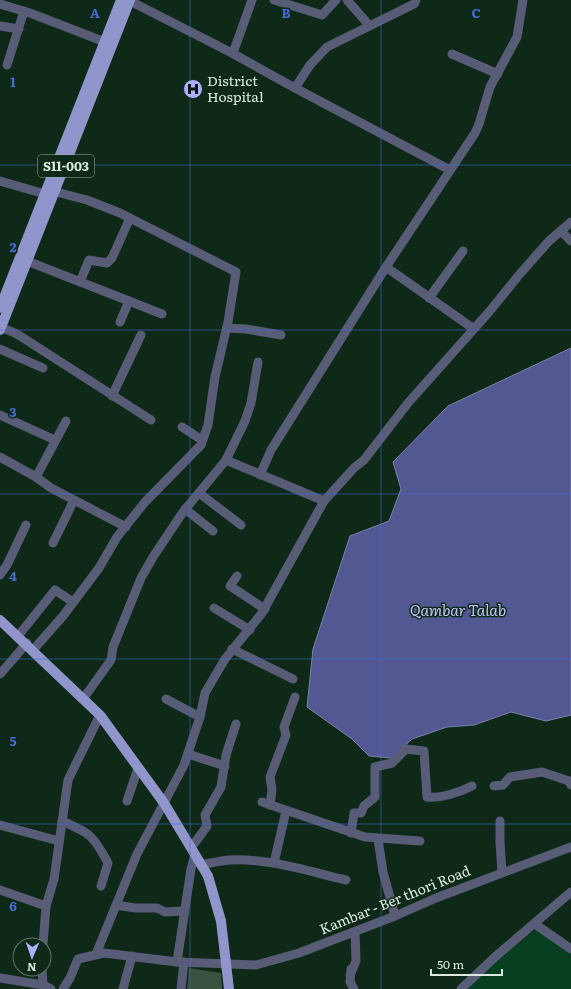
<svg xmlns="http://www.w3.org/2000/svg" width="571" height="989" viewBox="0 0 571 989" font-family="Literata,serif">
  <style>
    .green { fill: #083e20 }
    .water { fill: #535792; stroke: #7c83a9 }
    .building { fill: #37523f }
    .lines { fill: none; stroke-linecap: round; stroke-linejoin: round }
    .minor { stroke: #595c77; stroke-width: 9 }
    .major { stroke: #9095cc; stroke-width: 10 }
    .grid { fill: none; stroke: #436dd9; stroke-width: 1; stroke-opacity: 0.55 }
    .labels { text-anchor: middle; stroke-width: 3; stroke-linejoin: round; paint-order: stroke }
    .shield { fill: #0e2917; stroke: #9db0a2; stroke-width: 1 }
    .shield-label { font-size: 13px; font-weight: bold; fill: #daeade }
    .poi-label { font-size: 14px; fill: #daeade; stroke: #0e2917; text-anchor: start }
    .street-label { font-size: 14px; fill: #daeade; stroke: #0e2917 }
    .water-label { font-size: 15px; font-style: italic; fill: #c1c6fc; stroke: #0e2917 }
    .grid-label { font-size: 13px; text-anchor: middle; font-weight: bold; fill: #436dd9; stroke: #0e2917; stroke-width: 3; stroke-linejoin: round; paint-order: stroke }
  </style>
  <rect width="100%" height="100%" fill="#0e2917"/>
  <polygon class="green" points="537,929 571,952 571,989 470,989 468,987 490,965"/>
  <polygon class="water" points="571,348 571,715 546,721 511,712 474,725 447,727 412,739 391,758 369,756 352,739 307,707 313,649 350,536 389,521 401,489 393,462 448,406"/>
  <polygon class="building" points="189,968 221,973 222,989 187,989"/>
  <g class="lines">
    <g class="minor">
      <polyline points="274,0 322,15 336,0"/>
      <polyline points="347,0 369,25"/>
      <polyline points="130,1 230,52 295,88 450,170"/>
      <polyline points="0,4 30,13 105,42"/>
      <polyline points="0,26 19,29"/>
      <polyline points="233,53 252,0"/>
      <polyline points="452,54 498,74"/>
      <polyline points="7,65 24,11"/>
      <polyline points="295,88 310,65 327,47 414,4 416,0"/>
      <polyline points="0,181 45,194"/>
      <polyline points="561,231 571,241"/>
      <polyline points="27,261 162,314"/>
      <polyline points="386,267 474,329"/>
      <polyline points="80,282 89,260 107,263 112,258 130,218"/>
      <polyline points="429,298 463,251"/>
      <polyline points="120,322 129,301"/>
      <polyline points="1,327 17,334 151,420"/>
      <polyline points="227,328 246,329 281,335"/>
      <polyline points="0,349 43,368"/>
      <polyline points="112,396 141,335"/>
      <polyline points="0,415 55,440"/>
      <polyline points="182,427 202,440"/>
      <polyline points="0,457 36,477 51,488 126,527"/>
      <polyline points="226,460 324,501"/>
      <polyline points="260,475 271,450 386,267 475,133 479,124 490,87 517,37 523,0"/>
      <polyline points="36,477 66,421"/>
      <polyline points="199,493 241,525"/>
      <polyline points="185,509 213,531"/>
      <polyline points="53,543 74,500"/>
      <polyline points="0,575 7,565 26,525"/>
      <polyline points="237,576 230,586 265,609"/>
      <polyline points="214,608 250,630"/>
      <polyline points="18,636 55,590 73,602"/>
      <polyline points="232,649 293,679"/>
      <polyline points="33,650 63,616 99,568 117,537 145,502 201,445 208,425 215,377 228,322 236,272 120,213 87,200 56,192"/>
      <polyline points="0,674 27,643"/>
      <polyline points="83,699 111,660 113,647 141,578 153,557 183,512 226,460 245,421 251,403 258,362"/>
      <polyline points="166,699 200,717"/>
      <polyline points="188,754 225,766"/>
      <polyline points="494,786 503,785 510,777 542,772 569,781 571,785"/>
      <polyline points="127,801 138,768"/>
      <polyline points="262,802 365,837 420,841"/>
      <polyline points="270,805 272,790 270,777 286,735 284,727 295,697"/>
      <path d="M62 821C90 833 93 835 108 863L101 886"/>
      <polyline points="500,821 500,842 502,873"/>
      <polyline points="0,825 59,841"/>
      <path d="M351 833 354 813H361L364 806 375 797V767L392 763 406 749 424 751 427 797C440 799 460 792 472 786"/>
      <polyline points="378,839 383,872 395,916"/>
      <polyline points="191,848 207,826 205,815 221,787 226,755 236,724"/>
      <polyline points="274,863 286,811"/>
      <path d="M201 865C210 863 220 861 229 860 269 858 307 871 346 880"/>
      <polyline points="0,890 46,906"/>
      <polyline points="116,905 135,908 157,908 165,912 184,911"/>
      <polyline points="535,924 571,949"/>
      <polyline points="43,945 46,906 54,879 68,780 100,715"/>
      <polyline points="96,954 137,854 184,765 200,717 205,693 225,659 262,613 324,501 354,468 364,460 408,403 489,312 519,275 549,241 571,222"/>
      <polyline points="177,962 191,869 195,855"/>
      <polyline points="42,969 43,985"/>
      <polyline points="351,969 350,982 354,989"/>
      <polyline points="350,975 356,961 355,932"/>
      <polyline points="0,978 43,985 51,989"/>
      <polyline points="63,989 70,978 78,959 104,953 177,962 256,965 299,953 395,916 436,898 571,847"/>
      <polyline points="123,989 132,956"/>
      <polyline points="181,989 184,962"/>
      <polyline points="461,989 496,956 571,892"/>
    </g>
    <g class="major">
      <polyline points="0,308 121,0"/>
      <polyline points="0,330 130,0"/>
      <polyline points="0,620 100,715 164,803 208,876 221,921 229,989"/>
    </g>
  </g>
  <path class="grid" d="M190 0V989M381 0V989M0 165H571M0 330H571M0 494H571M0 659H571M0 824H571"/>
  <defs>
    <symbol id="hospital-disc" viewBox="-11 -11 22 22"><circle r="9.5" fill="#a9b0fc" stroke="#0e2917"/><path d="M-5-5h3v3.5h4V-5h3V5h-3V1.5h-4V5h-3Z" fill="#111"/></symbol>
  </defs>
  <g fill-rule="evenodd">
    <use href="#hospital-disc" x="182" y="78" width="22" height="22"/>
  </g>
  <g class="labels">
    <rect class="shield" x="38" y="155" width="56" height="22" rx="3"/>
    <g class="shield-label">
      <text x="66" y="171">S11-003</text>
    </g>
    <g class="poi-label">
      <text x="207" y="86">District<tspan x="207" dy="16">Hospital</tspan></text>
    </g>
    <g class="street-label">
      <text transform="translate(395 900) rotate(-22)" y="5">Kambar - Ber thori Road</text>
    </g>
    <g class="water-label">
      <text x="458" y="616">Qambar Talab</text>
    </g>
  </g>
  <g class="grid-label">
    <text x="95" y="18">A</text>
    <text x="286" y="18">B</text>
    <text x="476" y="18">C</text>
    <text x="13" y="87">1</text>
    <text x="13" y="252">2</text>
    <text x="13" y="417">3</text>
    <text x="13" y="581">4</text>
    <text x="13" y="746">5</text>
    <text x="13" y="911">6</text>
  </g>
  <g transform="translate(32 957) rotate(182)"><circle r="19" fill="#0e2917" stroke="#607667"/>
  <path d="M0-3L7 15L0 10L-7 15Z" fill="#a9b0fc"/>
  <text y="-6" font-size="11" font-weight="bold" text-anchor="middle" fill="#daeade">N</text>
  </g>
  <path d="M431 969v6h71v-6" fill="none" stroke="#daeade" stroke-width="2"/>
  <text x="437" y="969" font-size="12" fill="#daeade" stroke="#0e2917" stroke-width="3" paint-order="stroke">50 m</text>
</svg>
